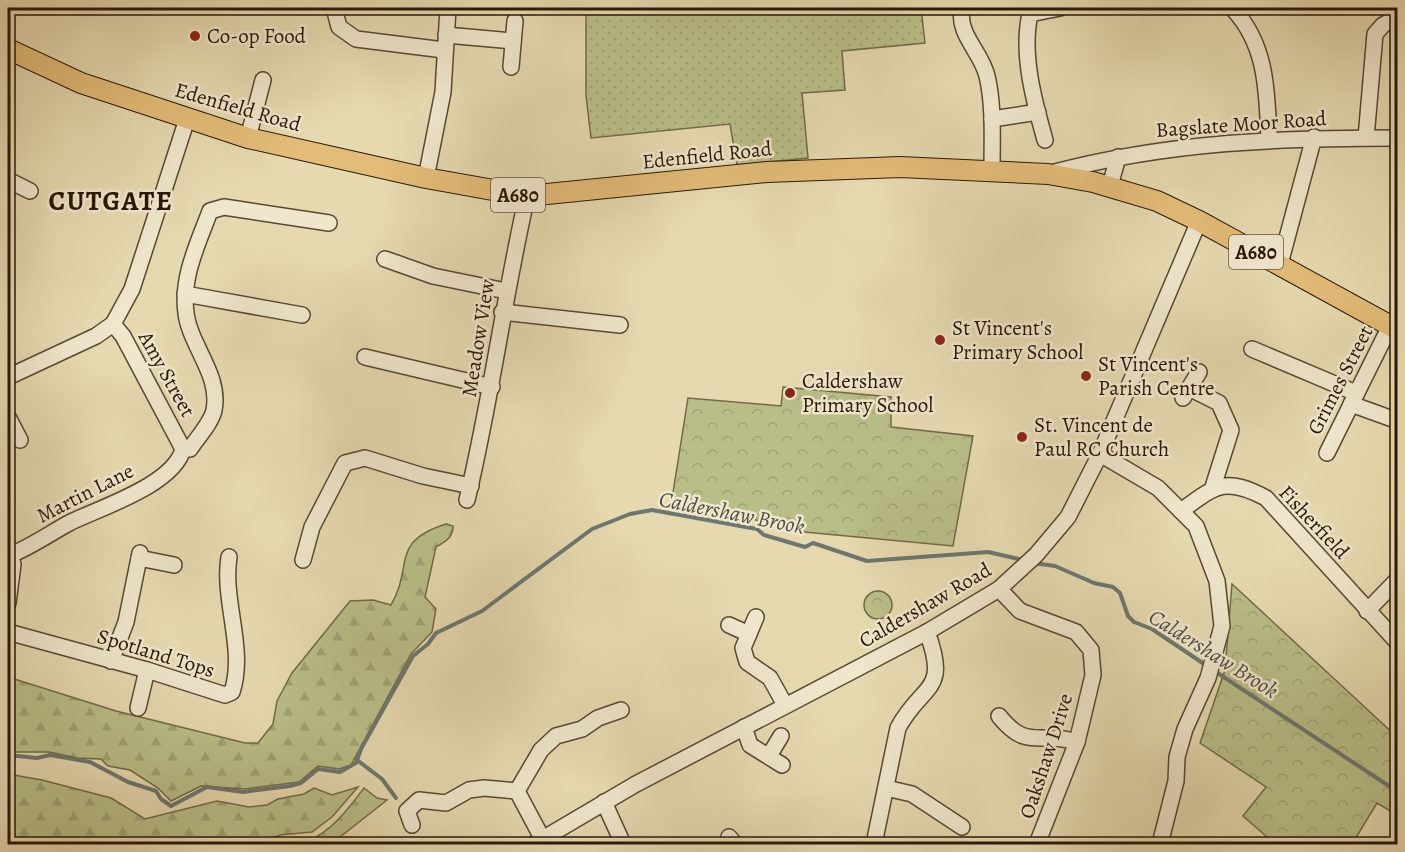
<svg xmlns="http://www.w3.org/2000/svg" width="1405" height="852" viewBox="0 0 1405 852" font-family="Alegreya,serif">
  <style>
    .grass { fill: url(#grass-dots); stroke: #716a48; stroke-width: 1.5 }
    .forest { fill: url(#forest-firs); stroke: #716a48; stroke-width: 1.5 }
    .park { fill: url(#park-crowns); stroke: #716a48; stroke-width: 1.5 }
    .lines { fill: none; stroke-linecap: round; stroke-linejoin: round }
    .stream { stroke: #6d7770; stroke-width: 4 }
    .minor-casing { stroke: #584832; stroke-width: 18 }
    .major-casing { stroke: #291708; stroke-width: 22 }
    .minor { stroke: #efe6cc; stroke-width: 15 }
    .major { stroke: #e3bc78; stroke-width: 20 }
    .poi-dot { fill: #8f2418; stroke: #efe6cc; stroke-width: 2 }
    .labels { text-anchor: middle; stroke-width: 5; stroke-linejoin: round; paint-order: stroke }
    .shield { fill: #efe6cc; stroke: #645543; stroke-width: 1.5 }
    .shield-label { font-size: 20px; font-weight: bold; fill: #291708 }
    .poi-label { font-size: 21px; fill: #291708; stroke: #efe6cc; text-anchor: start }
    .street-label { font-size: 21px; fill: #291708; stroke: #efe6cc }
    .water-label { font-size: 22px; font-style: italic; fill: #514f45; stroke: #efe6cc }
    .district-label { font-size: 27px; font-weight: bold; letter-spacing: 1.5px; fill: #291708; stroke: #efe6cc }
  </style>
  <defs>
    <pattern id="grass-dots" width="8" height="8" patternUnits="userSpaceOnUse" patternTransform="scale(1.5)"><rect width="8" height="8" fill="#b9be88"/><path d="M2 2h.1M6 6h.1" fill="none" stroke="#9fa374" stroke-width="1.8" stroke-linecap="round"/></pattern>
    <pattern id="forest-firs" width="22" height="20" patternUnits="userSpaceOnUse" patternTransform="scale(1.5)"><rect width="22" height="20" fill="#b9be88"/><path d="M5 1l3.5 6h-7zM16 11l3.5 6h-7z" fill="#9fa374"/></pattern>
    <pattern id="park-crowns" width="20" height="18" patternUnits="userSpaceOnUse" patternTransform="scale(1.5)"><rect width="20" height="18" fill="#b9be88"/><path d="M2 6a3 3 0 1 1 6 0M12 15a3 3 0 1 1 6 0" fill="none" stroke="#9fa374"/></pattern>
  </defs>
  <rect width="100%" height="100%" fill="#e6d9b0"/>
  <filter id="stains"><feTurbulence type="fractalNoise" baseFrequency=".00333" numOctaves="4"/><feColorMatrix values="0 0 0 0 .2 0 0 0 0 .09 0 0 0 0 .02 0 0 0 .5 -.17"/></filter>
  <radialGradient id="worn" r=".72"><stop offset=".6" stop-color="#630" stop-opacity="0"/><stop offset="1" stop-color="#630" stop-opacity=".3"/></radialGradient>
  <polygon class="grass" points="586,8 921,8 925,43 842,51 845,90 802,93 808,158 737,165 730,124 591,138 586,95"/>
  <g class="forest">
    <path d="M446 524 453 526C453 538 446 541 436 547L425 597 436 609 432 632 411 654 351 765 339 769 318 766 299 782 245 789 201 786 171 801 158 788 130 770 108 766 101 759 77 758 49 752H8V677L116 711 245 743H258L273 724 277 701 292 673 350 601 373 600 391 605C414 566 389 542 446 524Z"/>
    <polygon points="8,774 42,780 111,798 145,819 217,801 249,807 267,805 278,799 304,794 314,788 332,795 358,787 332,817 312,832 280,835 260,844 8,844"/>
    <path d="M364 788 377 798 387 800 331 844H275C286 840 298 845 308 841 332 831 349 808 364 788Z"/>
  </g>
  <g class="park">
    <polygon points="783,387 891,397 891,427 973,436 953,546 804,532 672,499 688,398 781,406"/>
    <polygon points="1232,584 1397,737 1397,815 1377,803 1352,844 1275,844 1243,816 1266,787 1200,743 1225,670"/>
    <circle cx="878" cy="605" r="14"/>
  </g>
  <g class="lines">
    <g class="stream">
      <polyline points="1033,563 1055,566 1094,583 1113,587 1120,593 1128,616 1134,622 1152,629 1207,666"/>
      <polyline points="1213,670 1398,792"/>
      <polyline points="8,755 37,758 50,755 90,762 128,782 156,791 161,799 171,806 207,787 243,792 290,786 301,783 318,769 340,772 356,763 361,749 413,656 428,644 436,633 482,611 592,529 630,514 652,510 757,529 764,535 805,547 813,543 867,561 988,552 1023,560"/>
      <polyline points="357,760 382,779 396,798"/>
    </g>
    <defs>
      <g id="minor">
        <polyline points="334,8 339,27 356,39 444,50"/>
        <path d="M962 8C957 35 981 51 987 76 994 106 992 139 992 170"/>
        <path d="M1232 8C1267 44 1267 92 1269 139"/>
        <polyline points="446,35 513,41"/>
        <polyline points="511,67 515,21"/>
        <polyline points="992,119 1038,112"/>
        <polyline points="248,138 263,80"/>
        <polyline points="1366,138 1375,34 1383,25 1398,17"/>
        <path d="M1045 140C1034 101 1021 54 1030 14L1060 8"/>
        <path d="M1051 173C1167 142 1278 138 1398 138"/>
        <polyline points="426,178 443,92 448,8"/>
        <polyline points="8,180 30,191"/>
        <polyline points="1110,186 1118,157"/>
        <polyline points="385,259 433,276 506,291"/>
        <polyline points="1280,264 1314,137"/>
        <polyline points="185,294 302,315"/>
        <polyline points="502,312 620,325"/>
        <polyline points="1252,349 1356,393"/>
        <polyline points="365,357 492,387"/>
        <polyline points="8,377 96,336 113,324"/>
        <polyline points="1189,388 1219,403 1231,430 1213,487"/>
        <polyline points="1183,398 1199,372"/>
        <polyline points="1351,404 1398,421"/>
        <polyline points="8,417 20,440"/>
        <polyline points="183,449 123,336 113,324 132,289 187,119"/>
        <polyline points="1327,453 1390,326"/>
        <polyline points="1100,454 1158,488 1196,526 1217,581 1222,626 1208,678 1185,729 1177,757 1176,781 1160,844"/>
        <path d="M467 500C491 400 504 297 527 196"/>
        <path d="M1181 511C1215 486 1225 476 1266 498L1398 643"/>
        <path d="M8 556C29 548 49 534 69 523 99 508 174 485 183 449H190C197 438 212 422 214 410 221 375 190 346 186 313 181 277 198 244 210 211L224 207 329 223"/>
        <polyline points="139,558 174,565"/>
        <polyline points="303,560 312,527 345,463 365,458 423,476 471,486"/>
        <polyline points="999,589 1020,611 1076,632 1091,650 1093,675 1077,742 1037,844"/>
        <polyline points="8,603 13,564 10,555"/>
        <polyline points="1367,611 1398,579"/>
        <polyline points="756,617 743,648 747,662 770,678 785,705"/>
        <polyline points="729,625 749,634"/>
        <path d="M8 632 147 670 225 695 232 692C246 649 222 601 229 557"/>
        <polyline points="111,661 126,622 140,553"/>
        <polyline points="138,708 147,670"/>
        <path d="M999 716C1028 752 1039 730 1077 742"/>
        <polyline points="744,727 750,745 782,765"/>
        <polyline points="769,756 781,736"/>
        <polyline points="886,788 912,794 962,827"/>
        <polyline points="604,802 623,844"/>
        <polyline points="412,825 407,811 419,800 446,803 469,790 484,788 517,791"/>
        <polyline points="729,837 735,844"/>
        <polyline points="542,838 517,791 541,750 556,736 582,729 598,718 621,710"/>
        <polyline points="534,844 636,784 927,632 999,589 1036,555 1068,517 1100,454 1199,221"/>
        <path d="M874 844 898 728C922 683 950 693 927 632"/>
      </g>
      <polyline id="major" points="8,49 81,83 248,138 426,178 527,196 767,172 900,167 1048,174 1093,182 1157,201 1199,221 1398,330"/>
    </defs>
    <use href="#minor" class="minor-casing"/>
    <use href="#major" class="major-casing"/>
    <use href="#minor" class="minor"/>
    <use href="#major" class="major"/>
  </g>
  <g class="poi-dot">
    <circle cx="195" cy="36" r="6"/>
    <circle cx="940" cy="340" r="6"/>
    <circle cx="1086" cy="376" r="6"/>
    <circle cx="790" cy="393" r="6"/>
    <circle cx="1022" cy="437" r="6"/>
  </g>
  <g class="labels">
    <g class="shield">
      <rect x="491" y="178" width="54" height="34" rx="4.5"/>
      <rect x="1229" y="235" width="54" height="34" rx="4.5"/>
    </g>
    <g class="shield-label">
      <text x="518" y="202">A680</text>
      <text x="1256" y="259">A680</text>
    </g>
    <g class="poi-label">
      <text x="207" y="43">Co-op Food</text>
      <text x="952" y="335">St Vincent's<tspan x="952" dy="24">Primary School</tspan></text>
      <text x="1098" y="371">St Vincent's<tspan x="1098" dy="24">Parish Centre</tspan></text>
      <text x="802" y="388">Caldershaw<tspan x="802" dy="24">Primary School</tspan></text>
      <text x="1034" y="432">St. Vincent de<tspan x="1034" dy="24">Paul RC Church</tspan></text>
    </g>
    <g class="street-label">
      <text transform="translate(238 107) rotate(16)" y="7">Edenfield Road</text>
      <text transform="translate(1241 124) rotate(-4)" y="7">Bagslate Moor Road</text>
      <text transform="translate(707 155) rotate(-6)" y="7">Edenfield Road</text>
      <text transform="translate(478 338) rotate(-81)" y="7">Meadow View</text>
      <text transform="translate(167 374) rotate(61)" y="7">Amy Street</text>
      <text transform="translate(1340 380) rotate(-63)" y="7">Grimes Street</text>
      <text transform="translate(85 493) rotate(-27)" y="7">Martin Lane</text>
      <text transform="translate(1314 522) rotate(47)" y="7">Fisherfield</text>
      <text transform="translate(925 605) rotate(-30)" y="7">Caldershaw Road</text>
      <text transform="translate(156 653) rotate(17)" y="7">Spotland Tops</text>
      <text transform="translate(1046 756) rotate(-72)" y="7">Oakshaw Drive</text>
    </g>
    <g class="water-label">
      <text transform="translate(732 512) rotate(11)" y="8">Caldershaw Brook</text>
      <text transform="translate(1214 653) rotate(32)" y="8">Caldershaw Brook</text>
    </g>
    <g class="district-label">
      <text x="111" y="210">CUTGATE</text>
    </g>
  </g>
  <rect width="1405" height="852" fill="none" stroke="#e6d9b0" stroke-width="30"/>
  <rect x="9" y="9" width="1387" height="834" fill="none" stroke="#291708" stroke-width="3"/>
  <rect x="15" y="15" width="1375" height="822" fill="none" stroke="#291708" stroke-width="1.5"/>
  <rect width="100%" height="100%" filter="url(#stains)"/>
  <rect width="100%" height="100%" fill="url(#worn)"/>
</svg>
